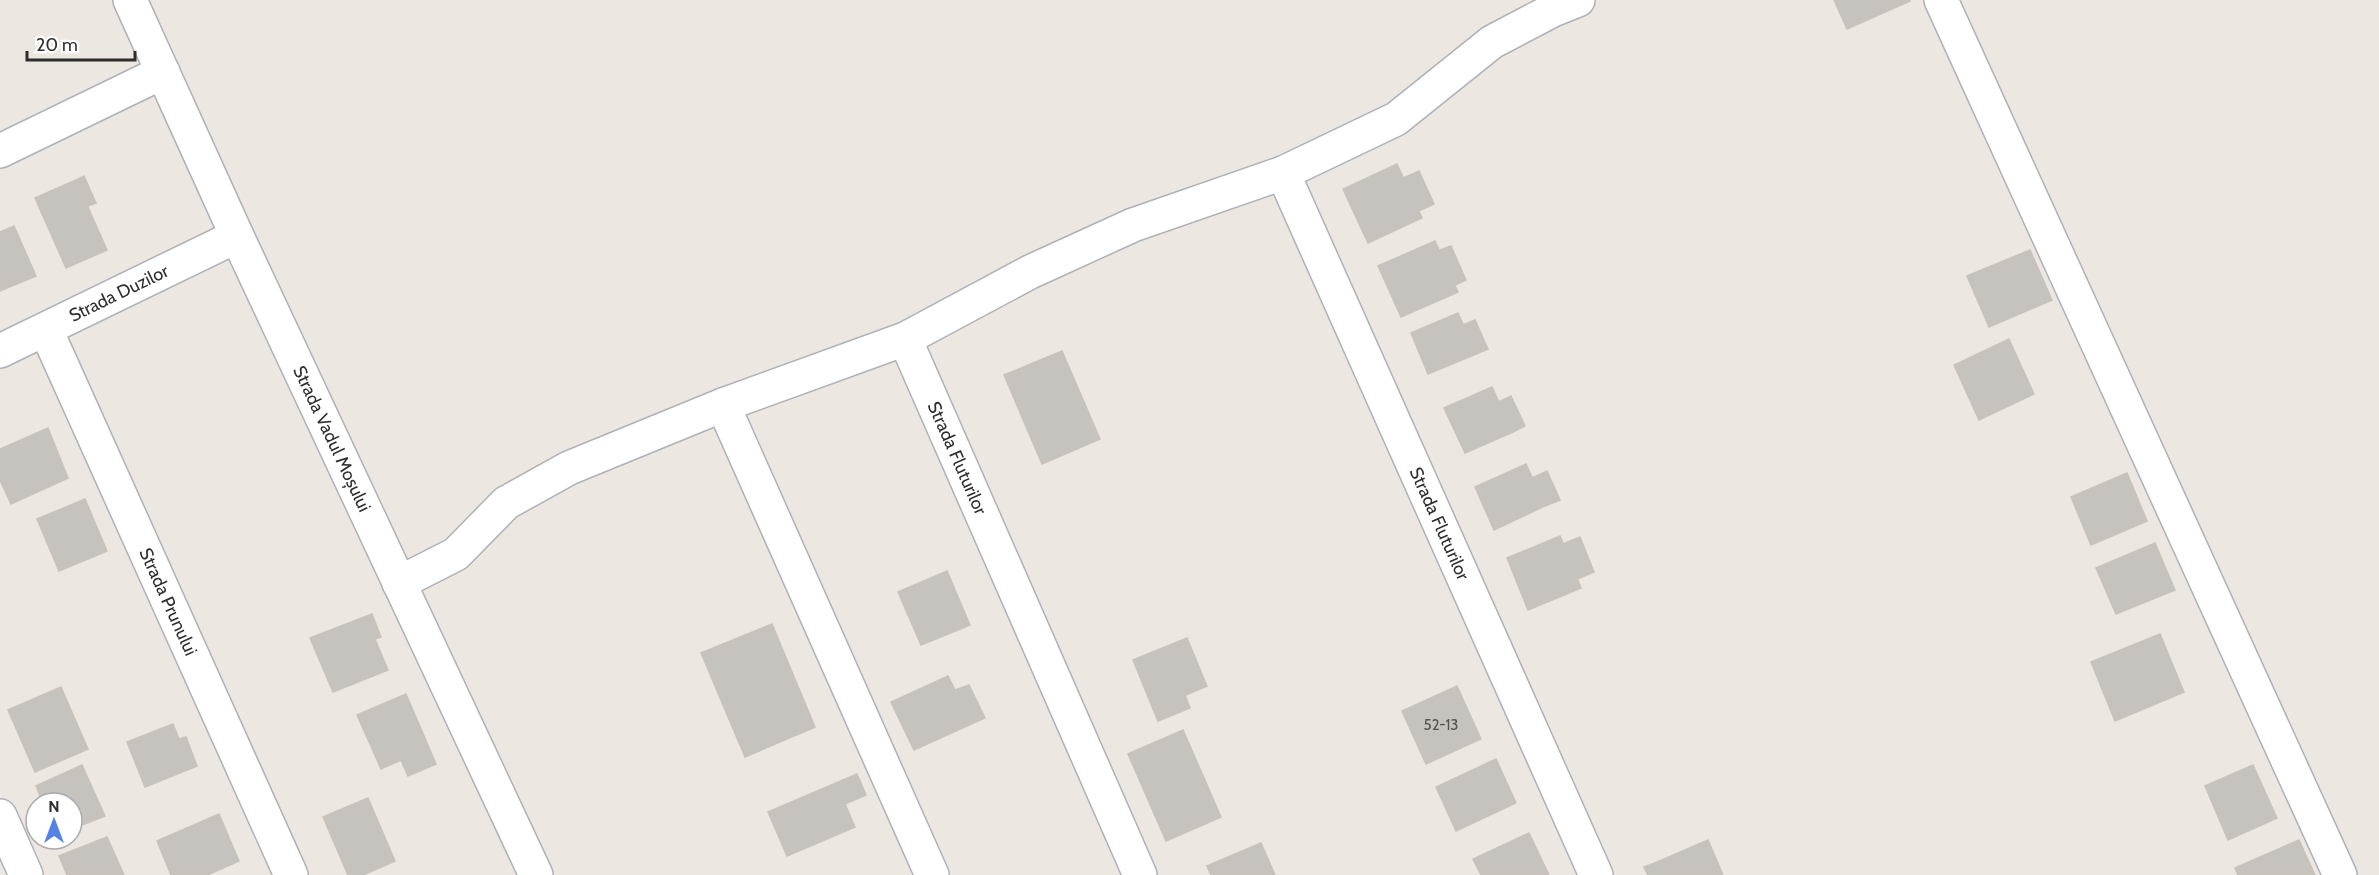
<svg xmlns="http://www.w3.org/2000/svg" width="2379" height="875" viewBox="0 0 2379 875" font-family="Cabin,sans-serif">
  <style>
    .building { fill: #c6c2bd; stroke: #c9c2bb; stroke-width: 1.5 }
    .lines { fill: none; stroke-linecap: round; stroke-linejoin: round }
    .minor-casing { stroke: #aeb1b8; stroke-width: 36 }
    .minor { stroke: #fff; stroke-width: 33 }
    .labels { text-anchor: middle; stroke-width: 4.5; stroke-linejoin: round; paint-order: stroke }
    .number-label { font-size: 15px; fill: #545352 }
    .street-label { font-size: 18px; fill: #2e2e2e; stroke: #fff }
  </style>
  <rect width="100%" height="100%" fill="#ede7e2"/>
  <g class="building">
    <polygon points="1834,0 1910,0 1910,1 1847,29"/>
    <polygon points="1397,164 1422,218 1368,243 1343,189"/>
    <polygon points="1419,171 1434,204 1419,211 1403,178"/>
    <polygon points="84,176 96,203 88,206 76,180"/>
    <polygon points="76,180 107,250 66,268 35,198"/>
    <polygon points="14,226 36,276 0,291 0,232"/>
    <polygon points="1435,241 1458,292 1401,317 1378,266"/>
    <polygon points="1451,246 1466,280 1455,285 1440,250"/>
    <polygon points="2030,250 2052,300 1989,327 1967,276"/>
    <polygon points="1458,313 1476,354 1428,374 1411,333"/>
    <polygon points="1475,320 1488,349 1476,354 1463,325"/>
    <polygon points="2009,339 2034,394 1979,420 1954,365"/>
    <polygon points="1062,351 1100,439 1042,464 1004,375"/>
    <polygon points="1492,387 1513,432 1465,453 1444,408"/>
    <polygon points="1511,396 1525,426 1513,432 1498,402"/>
    <polygon points="48,428 68,478 11,504 0,480 0,449"/>
    <polygon points="1526,464 1545,506 1494,530 1475,487"/>
    <polygon points="1547,471 1560,500 1545,506 1532,478"/>
    <polygon points="2127,473 2147,521 2091,545 2071,497"/>
    <polygon points="85,499 107,551 59,571 37,519"/>
    <polygon points="1560,536 1581,588 1528,610 1507,558"/>
    <polygon points="1580,537 1594,572 1577,579 1563,544"/>
    <polygon points="2155,543 2175,590 2116,614 2096,568"/>
    <polygon points="947,571 970,625 921,645 898,592"/>
    <polygon points="372,614 381,637 375,639 388,670 333,692 310,638"/>
    <polygon points="772,624 815,727 745,757 701,653"/>
    <polygon points="2160,634 2184,692 2115,721 2091,662"/>
    <polygon points="1187,638 1207,686 1153,709 1133,660"/>
    <polygon points="948,676 955,690 969,685 985,718 914,750 891,702"/>
    <polygon points="1457,686 1481,739 1426,764 1402,711"/>
    <polygon points="61,687 88,749 35,772 8,710"/>
    <polygon points="406,694 436,764 408,776 401,760 381,769 357,715"/>
    <polygon points="1185,695 1190,708 1158,721 1153,709"/>
    <polygon points="173,724 179,739 186,737 197,766 145,787 127,742"/>
    <polygon points="1183,730 1221,817 1166,841 1128,754"/>
    <polygon points="1496,759 1516,803 1456,831 1436,787"/>
    <polygon points="82,765 105,816 72,829 72,803 43,803 36,786"/>
    <polygon points="2253,765 2277,818 2228,840 2205,786"/>
    <polygon points="857,774 866,795 845,804 836,783"/>
    <polygon points="836,783 855,827 787,856 768,812"/>
    <polygon points="368,798 395,861 363,875 348,875 323,817"/>
    <polygon points="219,814 239,861 207,875 171,875 157,841"/>
    <polygon points="1529,833 1549,875 1481,875 1473,859"/>
    <polygon points="107,837 124,875 67,875 59,856"/>
    <polygon points="1708,840 1723,875 1660,875 1655,863"/>
    <polygon points="2299,840 2315,875 2238,875 2235,868"/>
    <polygon points="1261,843 1275,875 1211,875 1207,866"/>
    <polygon points="1655,863 1660,875 1648,875 1644,867"/>
  </g>
  <g class="lines">
    <defs>
      <g id="minor">
        <path id="s1" d="M130 0 237 236 536 875"/>
        <polyline points="1941,0 2340,875"/>
        <polyline points="0,151 163,72"/>
        <path id="s2" d="M1283 173 1596 875"/>
        <path id="s3" d="M46 330 291 875"/>
        <path id="s4" d="M905 339 1140 875"/>
        <path id="s5" d="M0 351 237 236"/>
        <polyline points="723,405 932,875"/>
        <polyline points="399,583 456,554 506,503 569,468 723,405 905,339 1030,272 1133,225 1283,173 1396,119 1492,42 1553,10 1578,0"/>
        <polyline points="0,816 26,875"/>
      </g>
    </defs>
    <use href="#minor" class="minor-casing"/>
    <use href="#minor" class="minor"/>
  </g>
  <g class="labels">
    <g class="number-label">
      <text x="1441" y="730">52-13</text>
    </g>
    <g class="street-label">
      <text dy="6" stroke="none"><textPath href="#s5" startOffset="132">Strada Duzilor</textPath></text>
      <text dy="6" stroke="none"><textPath href="#s1" startOffset="483">Strada Vadul Moșului</textPath></text>
      <text dy="6" stroke="none"><textPath href="#s4" startOffset="130">Strada Fluturilor</textPath></text>
      <text dy="6" stroke="none"><textPath href="#s2" startOffset="384">Strada Fluturilor</textPath></text>
      <text dy="6" stroke="none"><textPath href="#s3" startOffset="298">Strada Prunului</textPath></text>
    </g>
  </g>
  <g transform="translate(54 821)"><circle r="28" fill="#ffffff" stroke="#ababab" stroke-width="1.5"/>
  <path d="M0-4.5L10 22L0 15L-10 22Z" fill="#5582e8"/>
  <text y="-9" font-size="16" font-weight="bold" text-anchor="middle" fill="#2e2e2e">N</text>
  </g>
  <path d="M27 51v9h108v-9" fill="none" stroke="#2e2e2e" stroke-width="3"/>
  <text x="36" y="51" font-size="18" fill="#2e2e2e" stroke="#ffffff" stroke-width="4.5" paint-order="stroke">20 m</text>
</svg>
